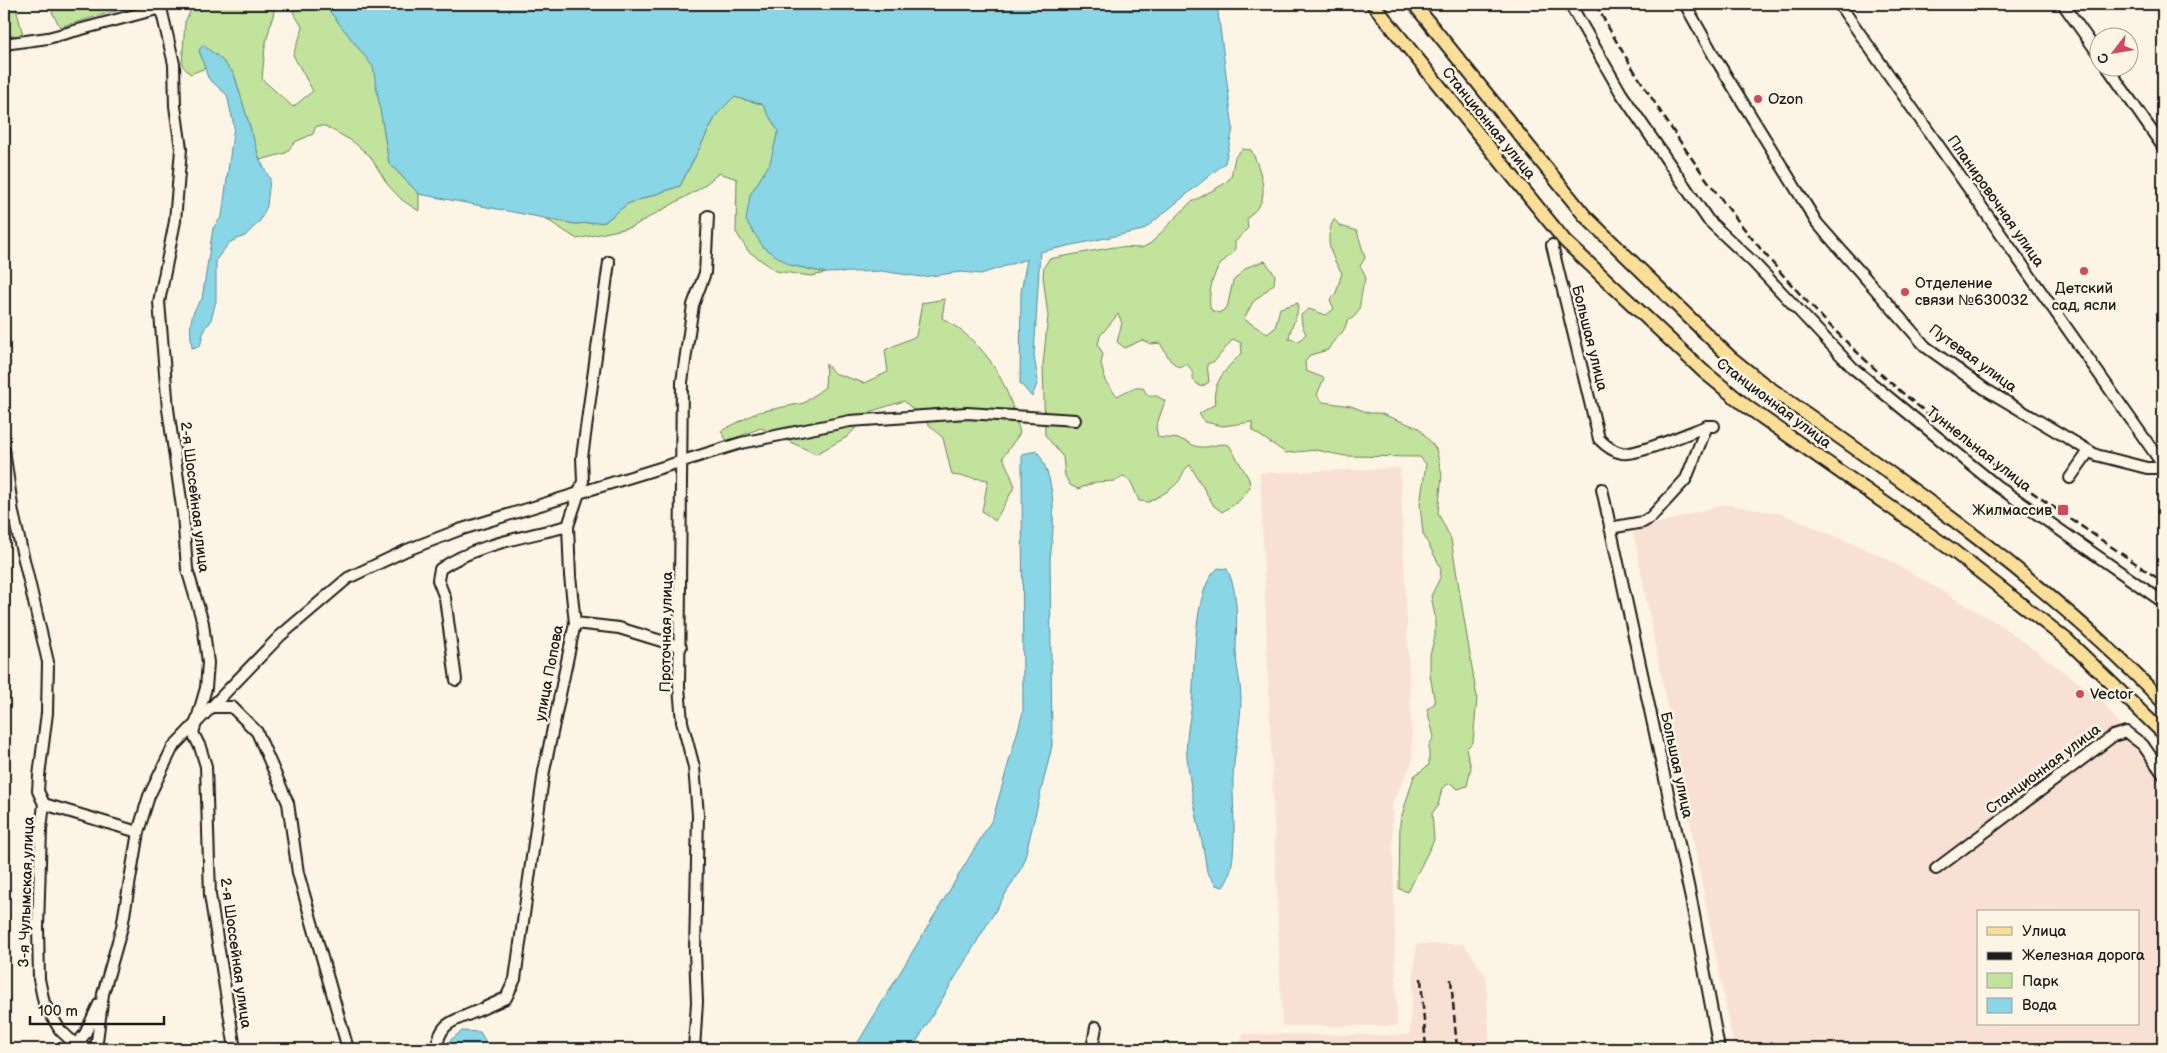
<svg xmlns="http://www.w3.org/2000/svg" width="2167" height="1053" viewBox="0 0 2167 1053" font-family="'Balsamiq Sans',sans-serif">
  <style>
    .built { fill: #f8e1d4; fill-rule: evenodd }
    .green { fill: #c2e39c; stroke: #6f805c }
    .water { fill: #88d6e6; stroke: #5d8c95 }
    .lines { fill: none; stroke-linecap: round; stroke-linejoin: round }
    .minor-casing { stroke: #1c1c1c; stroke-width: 14 }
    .major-casing { stroke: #1c1c1c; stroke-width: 16 }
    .minor { stroke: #fcf5e5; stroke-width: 10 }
    .major { stroke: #fbdf96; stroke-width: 12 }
    .rail { stroke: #1c1c1c; stroke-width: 2.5; stroke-dasharray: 8 4; stroke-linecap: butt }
    .poi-dot { fill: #d1495b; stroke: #fcf5e5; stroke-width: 2 }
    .labels { text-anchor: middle; stroke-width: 5; stroke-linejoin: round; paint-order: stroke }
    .poi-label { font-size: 15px; fill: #1c1c1c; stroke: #fcf5e5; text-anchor: start }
    .street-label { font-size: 15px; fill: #1c1c1c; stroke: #fcf5e5 }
  </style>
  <rect width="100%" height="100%" fill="#fcf5e5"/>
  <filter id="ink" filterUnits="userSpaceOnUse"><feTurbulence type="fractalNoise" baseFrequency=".02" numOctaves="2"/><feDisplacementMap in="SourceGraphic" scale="10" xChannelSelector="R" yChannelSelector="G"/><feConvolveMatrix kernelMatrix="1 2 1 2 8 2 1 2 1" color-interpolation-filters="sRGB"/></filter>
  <g filter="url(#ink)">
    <g class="built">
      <polygon points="1400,468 1413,760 1392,804 1397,1026 1282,1026 1260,473"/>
      <path d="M1724 504 1783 514 1882 556 2002 626 2101 699 2163 785V1049H1734L1633 531ZM1978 912H2138V1024H1978Z"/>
      <polygon points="1416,944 1464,944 1486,976 1490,1049 1236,1049 1244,1034 1409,1035"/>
    </g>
    <g class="green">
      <polygon points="4,4 15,4 23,35 4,37"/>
      <polygon points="64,4 140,4 60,27 52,12 54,9"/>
      <polygon points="194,4 276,4 265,46 262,79 293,107 313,91 293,55 303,28 293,12 295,4 324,4 374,67 389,163 419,194 419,211 402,200 388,185 370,156 352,141 325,126 316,126 313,134 295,142 286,153 260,160 234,74 220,58 199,51 206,68 190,74 182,65 185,22"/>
      <polygon points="734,97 762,104 778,130 771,163 750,195 790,265 826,273 811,276 776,271 748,251 736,232 737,179 719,173 701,188 632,227 577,239 546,219 575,224 605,222 627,204 680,186 717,114"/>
      <path d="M1242 149 1251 150C1258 163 1268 190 1260 204 1257 209 1251 214 1247 219L1248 228 1235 242V251C1230 256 1224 260 1220 265 1212 275 1207 298 1211 310L1219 313 1227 308 1233 281 1247 267 1265 261 1275 275 1274 284 1253 302 1244 319 1267 334 1275 328 1280 308 1298 303C1299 317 1290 326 1289 339L1299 341 1306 334 1302 325 1301 315 1309 309 1326 315 1334 309 1330 300 1336 293 1342 273C1330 255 1324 239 1334 219L1340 226 1357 231 1365 258 1360 266C1369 279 1364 278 1362 292 1359 306 1362 314 1347 321 1344 336 1333 338 1328 350L1310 355 1305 362 1306 371 1324 378 1317 395 1323 402 1351 406 1369 413H1379L1419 428 1436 449 1442 475 1438 513 1451 539 1477 698 1473 742 1466 749 1471 767 1467 786 1458 789 1450 783 1442 788 1438 806 1432 813 1434 840 1408 892 1399 889 1400 822 1414 776 1429 765V745L1434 737 1427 709 1435 703 1430 675V655L1435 636V616L1431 596 1440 578 1441 568 1423 534 1420 504 1426 464 1420 457 1345 456 1316 450 1286 453 1253 431 1252 422 1223 426 1205 422 1199 414 1215 404C1211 382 1228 367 1242 353L1241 343 1233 339 1215 361 1207 364 1209 382 1201 387 1193 380 1192 371 1187 364 1178 367 1170 360 1160 343 1151 344 1142 340 1125 348 1117 342 1122 323 1118 314 1100 336 1098 345 1103 354 1101 363 1105 381 1117 396 1133 388H1143L1148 396H1157L1165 401 1156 427 1158 437C1165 439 1171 437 1178 439 1187 440 1192 447 1201 447 1211 448 1218 442 1229 445L1249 479 1250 488 1238 502 1222 512 1214 506 1190 465C1183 470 1183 475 1179 481 1172 490 1159 496 1149 502L1139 501 1131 482 1124 476 1116 481 1096 482 1078 489 1070 485 1065 476 1063 457 1045 435 1043 365 1048 316 1043 276 1044 267 1049 259 1114 247 1142 248 1151 243 1190 203 1224 184 1231 177 1235 157Z"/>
      <path d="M945 299 942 318C990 346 1007 382 1020 433L1003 457 1015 486 995 521 982 511 988 480 952 475 943 438 904 401 872 411 847 437 816 454 761 428 727 441 721 431 758 412 804 403 825 387 826 364 834 373 864 383 888 372 885 350 916 336 922 303Z"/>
    </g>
    <g class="water">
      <polygon points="324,4 1217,4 1233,129 1225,163 1143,230 1040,252 1034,356 1038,381 1032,397 1020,383 1021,292 1027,259 981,274 961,272 922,277 881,271 826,273 790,265 764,248 746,221 750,195 770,163 778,131 762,104 734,97 717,114 680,186 627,204 605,222 575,224 419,194 389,163 373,67"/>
      <path d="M203 45 220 58 234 74 260 160 270 179 267 206 260 221 245 236 230 242 216 260V301L210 323 205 327 200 346 192 348C190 329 188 315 202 299L213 228 222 216 234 126 227 95 208 78 199 50Z"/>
      <path d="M1037 451C1057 481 1055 524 1050 558L1052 746 1023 865 912 1049H854L993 818 1023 712 1022 454Z"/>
      <path d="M1218 568 1227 569C1240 596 1236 624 1236 652 1236 667 1241 682 1241 698 1241 725 1234 751 1233 778 1232 805 1240 867 1223 887L1216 885 1207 872C1202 833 1190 795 1187 756 1185 739 1190 720 1192 703 1195 671 1192 588 1218 568Z"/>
      <polygon points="462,1031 480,1032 490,1049 448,1049 448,1042"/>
    </g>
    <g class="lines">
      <defs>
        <g id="minor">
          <polyline points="160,4 174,64 175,106 181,149 175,221 159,302 168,409 183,514 187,569 203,623 208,663 206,688 193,733 200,747 206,766 210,895 235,1049"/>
          <polyline points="1570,4 1621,93 1708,220 1753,262 1853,368 1997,486 2163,602"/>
          <polyline points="1685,4 1714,56 1817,223 1926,347 1985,389 2096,455 2147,468 2163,468"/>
          <polyline points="1839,4 2163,465"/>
          <polyline points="2063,4 2100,56"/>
          <polyline points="4,44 48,38 161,8"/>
          <polyline points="2108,68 2163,147"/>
          <path d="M1552 245 1599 439C1605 445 1614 452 1622 453 1637 456 1690 432 1707 426H1714"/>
          <polyline points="4,450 13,513 48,662 47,713 39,776 38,791 44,804 41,829 38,927 39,979 44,1003 60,1030 75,1044 91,1049"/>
          <polyline points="2070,478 2089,451"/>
          <polyline points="1602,489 1691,899 1719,1049"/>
          <polyline points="1610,528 1643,522 1651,517 1686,479 1707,426"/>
          <polyline points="575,623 619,628 681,647"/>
          <path d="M456 680 445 598 438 580 440 569C476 544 526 537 568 526"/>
          <polyline points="211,707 232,707 257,732 288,803 298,873 348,1049"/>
          <polyline points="44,804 138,832"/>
          <polyline points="1936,869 2113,736 2126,732 2143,745 2163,774"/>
          <polyline points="72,1049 85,1034 99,1004"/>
          <polyline points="96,1049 103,994 122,927 138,832 149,796 173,747 280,636 348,578 407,550 459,530 741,443 850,421 967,413 1075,420"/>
          <path d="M437 1049C439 1021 455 1021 477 1011 487 1007 497 1002 506 998L515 979 544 771 575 623 570 576 568 526 583 481 582 457 609 262"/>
          <polyline points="694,1049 697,1002 695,951 698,815 694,767 682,722 679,687 682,382 693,305 705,273 708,216"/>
          <polyline points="1092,1049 1096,1027"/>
        </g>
        <g id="major">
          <polyline points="1373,4 1565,241 1703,371 1746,406 1952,550 2067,640 2163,733"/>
          <path d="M1414 4 1585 216 1730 357 1761 382C1901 480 2044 578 2163 702"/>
        </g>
      </defs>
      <use href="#minor" class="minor-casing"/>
      <use href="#major" class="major-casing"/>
      <use href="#minor" class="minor"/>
      <use href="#major" class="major"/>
      <g class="rail">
        <path d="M1596 4C1615 42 1639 78 1662 114 1733 224 1819 326 1922 409 1998 472 2082 526 2163 582"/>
        <polyline points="1421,978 1426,1049"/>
        <polyline points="1451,979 1457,1049"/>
      </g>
    </g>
  </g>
  <g class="poi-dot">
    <circle cx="1758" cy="99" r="5"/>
    <circle cx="2084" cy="271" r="5"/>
    <circle cx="1905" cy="292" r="5"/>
    <rect x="2057" y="504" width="12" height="12" rx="2.5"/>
    <circle cx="2080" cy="694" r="5"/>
  </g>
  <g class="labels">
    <g class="poi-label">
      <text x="1768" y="104">Ozon</text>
      <text x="1915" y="288">Отделение<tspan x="1915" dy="17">связи №630032</tspan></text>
      <text x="2084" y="293" text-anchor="middle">Детский<tspan x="2084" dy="17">сад, ясли</tspan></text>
      <text x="2052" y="515" text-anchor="end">Жилмассив</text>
      <text x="2090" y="699">Vector</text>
    </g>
    <g class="street-label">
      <text transform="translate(1489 123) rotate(51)" y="5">Станционная улица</text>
      <text transform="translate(1996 201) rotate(55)" y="5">Планировочная улица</text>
      <text transform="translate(1590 338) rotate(76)" y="5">Большая улица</text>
      <text transform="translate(1973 358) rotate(36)" y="5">Путевая улица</text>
      <text transform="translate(1774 403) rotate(37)" y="5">Станционная улица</text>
      <text transform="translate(1979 449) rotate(38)" y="5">Туннельная улица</text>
      <text transform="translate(195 497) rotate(83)" y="5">2-я Шоссейная улица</text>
      <text transform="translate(666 632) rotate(-89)" y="5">Проточная улица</text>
      <text transform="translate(549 673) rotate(-79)" y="5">улица Попова</text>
      <text transform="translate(1677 765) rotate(78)" y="5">Большая улица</text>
      <text transform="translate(2043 769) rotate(-37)" y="5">Станционная улица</text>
      <text transform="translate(26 892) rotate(-88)" y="5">3-я Чулымская улица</text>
      <text transform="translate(236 953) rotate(82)" y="5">2-я Шоссейная улица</text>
    </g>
  </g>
  <rect width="2167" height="1053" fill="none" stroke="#fcf5e5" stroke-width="20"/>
  <rect x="10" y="10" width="2147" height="1033" fill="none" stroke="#1c1c1c" stroke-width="2" filter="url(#ink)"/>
  <rect x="1977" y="910" width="162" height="115" fill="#fcf5e5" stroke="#a29e95"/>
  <rect x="1987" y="927" width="25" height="8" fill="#fbdf96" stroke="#a29e95"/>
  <text x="2022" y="936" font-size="15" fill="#1c1c1c">Улица</text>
  <rect x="1987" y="952" width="25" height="8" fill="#1c1c1c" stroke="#a29e95"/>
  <text x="2022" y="960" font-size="15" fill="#1c1c1c">Железная дорога</text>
  <rect x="1987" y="973" width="25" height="15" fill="#c2e39c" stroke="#a29e95"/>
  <text x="2022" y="986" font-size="15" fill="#1c1c1c">Парк</text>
  <rect x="1987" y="998" width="25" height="15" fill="#88d6e6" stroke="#a29e95"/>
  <text x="2022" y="1010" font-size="15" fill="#1c1c1c">Вода</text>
  <g transform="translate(2114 52) rotate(239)"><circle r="24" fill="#fcf5e5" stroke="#a29e95"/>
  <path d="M0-4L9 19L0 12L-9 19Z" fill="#d1495b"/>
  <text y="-8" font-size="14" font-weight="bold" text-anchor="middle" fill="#1c1c1c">С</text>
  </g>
  <path d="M30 1016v8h134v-8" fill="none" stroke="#1c1c1c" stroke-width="2.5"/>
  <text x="38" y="1016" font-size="15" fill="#1c1c1c" stroke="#fcf5e5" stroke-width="4" paint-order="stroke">100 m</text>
</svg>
